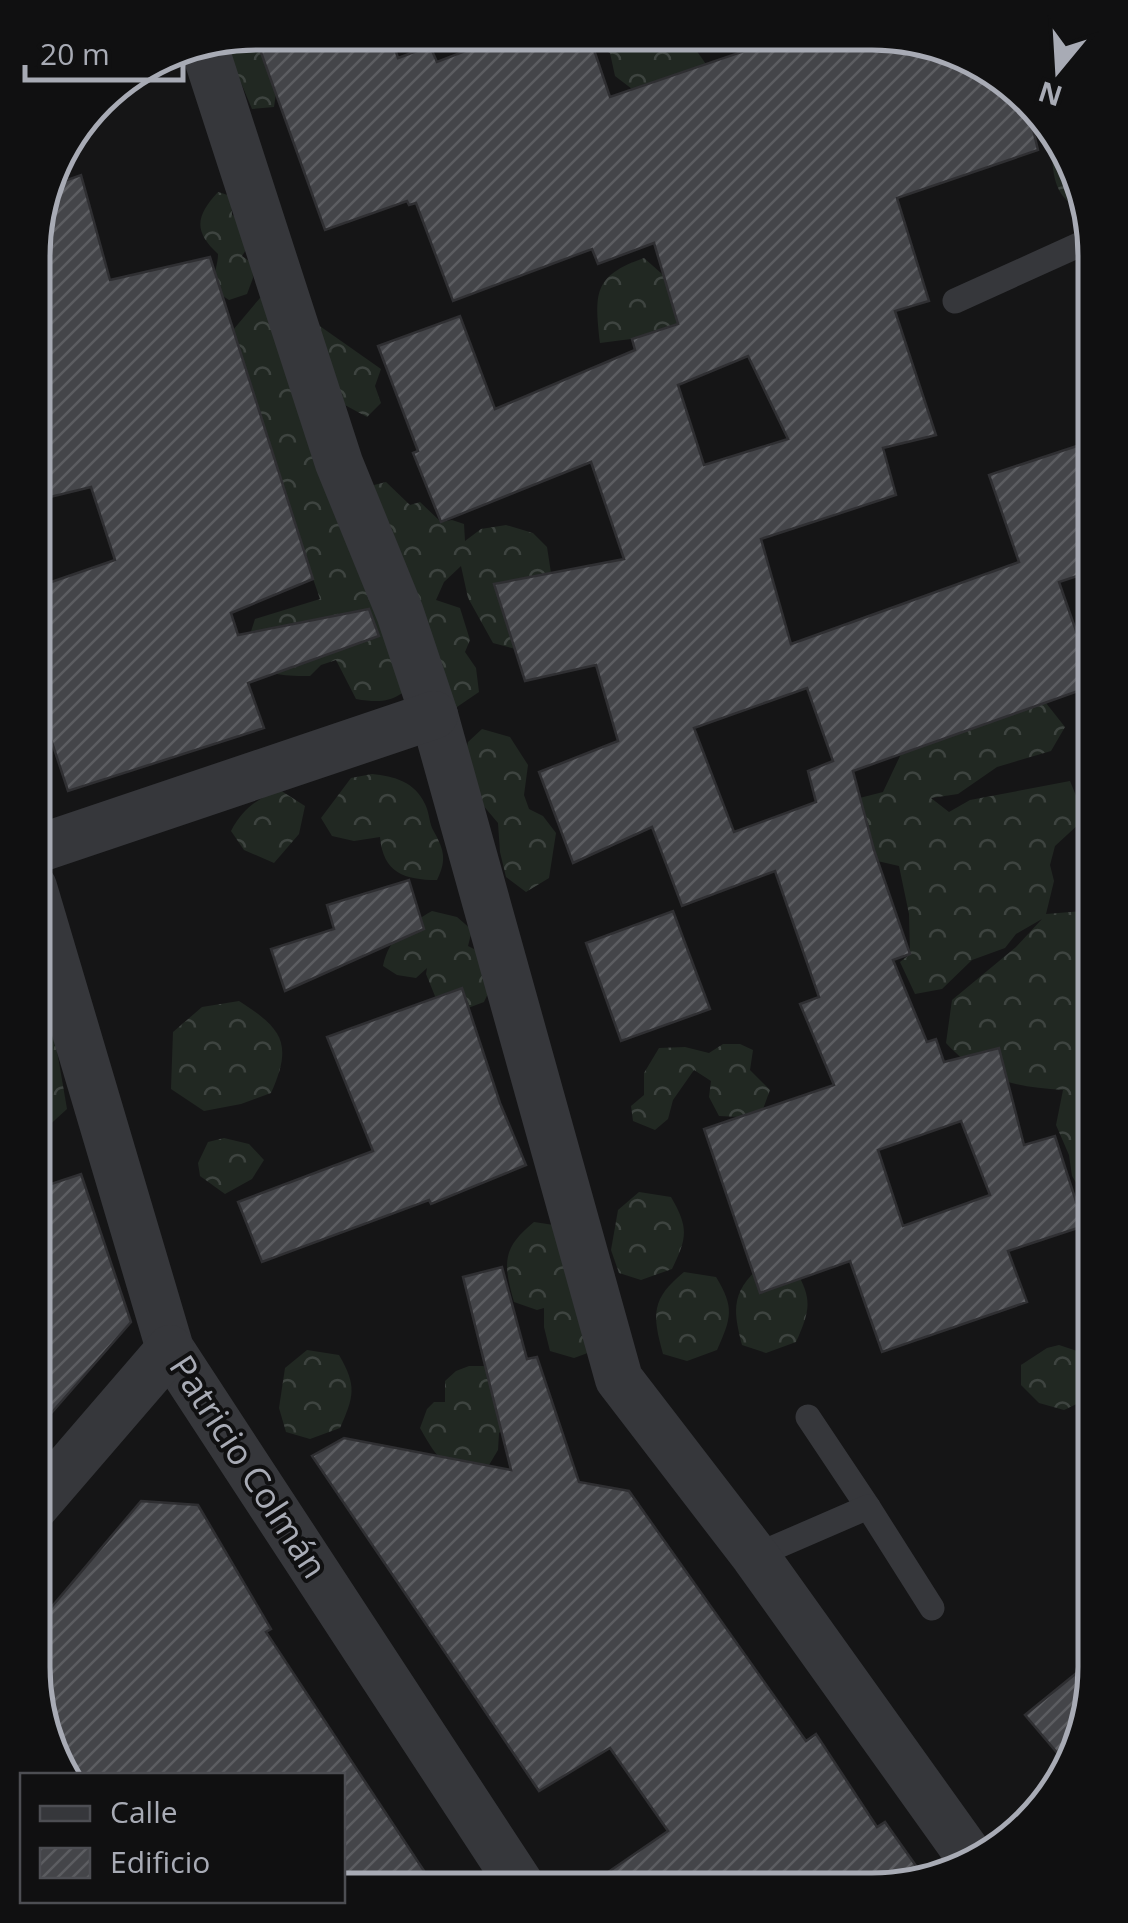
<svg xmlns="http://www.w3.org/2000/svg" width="1128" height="1923" viewBox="0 0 1128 1923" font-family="'Open Sans',sans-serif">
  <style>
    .forest { fill: url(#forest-crowns) }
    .building { fill: url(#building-hatch); stroke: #2f2f32; stroke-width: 2.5; fill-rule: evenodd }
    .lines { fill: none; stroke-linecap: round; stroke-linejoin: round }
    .lane { stroke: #36373b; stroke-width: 25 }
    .street { stroke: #36373b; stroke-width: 48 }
    .labels { text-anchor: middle; stroke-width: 8; stroke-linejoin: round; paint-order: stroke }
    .street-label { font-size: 35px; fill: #a8abb5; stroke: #101011 }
    .rim { fill: none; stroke: #a8abb5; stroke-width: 5 }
  </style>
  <defs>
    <pattern id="forest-crowns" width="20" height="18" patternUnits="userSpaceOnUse" patternTransform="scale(2.5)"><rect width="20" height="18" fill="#212822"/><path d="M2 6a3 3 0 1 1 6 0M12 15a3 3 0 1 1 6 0" fill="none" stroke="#3e4440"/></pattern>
    <pattern id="building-hatch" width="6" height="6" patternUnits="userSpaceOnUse" patternTransform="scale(2.5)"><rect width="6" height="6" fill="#444549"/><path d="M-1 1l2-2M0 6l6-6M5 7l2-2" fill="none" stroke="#5c5d61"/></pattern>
  </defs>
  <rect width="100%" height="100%" fill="#151516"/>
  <g class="forest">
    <polygon points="254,33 259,36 278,79 274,107 252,109 226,47 229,38"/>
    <polygon points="585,35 691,35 696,50 718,81 645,99 615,76 610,53 592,44"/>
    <path d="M1064 150 1079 171 1087 210C1058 204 1053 181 1052 155Z"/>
    <path d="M218 192 231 196 232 215 245 220 251 242 242 256 252 263 253 278 247 294 229 300 215 291C211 276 218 268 218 254 193 231 196 216 218 192Z"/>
    <path d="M644 258 679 289 689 319 677 333 600 343C595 294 592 276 644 258Z"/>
    <path d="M260 298 287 303 381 369 375 386 381 403 367 417 343 404 362 488 386 482 410 505 420 502 441 522 452 520 464 524 465 541 481 529 506 525 533 533 547 547 551 573 548 614 519 650 493 643 468 598 461 566 444 582 436 600 460 608 470 640 465 652 476 668 479 692 454 709 423 677C397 698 391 705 356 699L336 660 321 665 310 676C273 676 266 676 247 644L255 619 320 599 310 570 297 555 233 330Z"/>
    <path d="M1046 703 1065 727 1051 751 997 767 958 794 931 798 949 812 970 800 1070 781 1079 803 1081 822 1055 846 1050 865 1054 881 1046 914 1095 910V1213L1072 1176 1069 1155 1056 1125 1063 1090C1015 1087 980 1080 946 1043L952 1000 1016 947 1042 919 1016 934 1005 948 972 960 942 989 915 994 900 962 910 954 909 914 899 866 873 860 844 802 883 792 901 754 922 742 969 730 1006 710Z"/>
    <polygon points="482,729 510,737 528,765 524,795 529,809 543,816 556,833 549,878 526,892 506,877 500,852 498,823 460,778 468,742"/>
    <path d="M372 774C394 776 415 782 425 804 429 812 429 820 432 828 443 848 448 858 437 880 405 880 383 873 380 837L354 841 332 836 321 818 351 778Z"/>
    <path d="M280 790 305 806 299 834 274 863 244 850 231 831C242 810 257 798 280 790Z"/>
    <path d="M432 911 457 917 472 930 468 946 476 950 492 985 484 1002 460 1011 437 1001 426 974 427 968 416 978 397 975 383 966C389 937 408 925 432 911Z"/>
    <polygon points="33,993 54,1033 67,1109 33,1140"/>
    <path d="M239 1001C283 1029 293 1044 271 1093L241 1104 204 1111 171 1089 173 1032 202 1007Z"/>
    <polygon points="723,1044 740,1044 753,1050 750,1070 770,1090 763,1109 739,1117 719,1116 709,1097 711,1081 694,1070 673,1100 668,1119 655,1130 633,1121 631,1106 644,1095 644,1073 659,1048 685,1047 709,1053"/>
    <polygon points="224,1138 249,1144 264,1160 252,1179 225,1194 200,1176 198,1163 208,1142"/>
    <path d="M639 1192 671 1197C689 1228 687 1238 672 1269L641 1280 619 1273 611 1250 618 1210Z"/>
    <path d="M534 1222 567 1227 604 1347 574 1358 550 1351 544 1327V1308L537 1310 514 1302C503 1263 502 1248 534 1222Z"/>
    <path d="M763 1264 795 1269C813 1300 810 1310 796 1342L766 1353 742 1345C732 1307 732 1291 763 1264Z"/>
    <path d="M684 1272 716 1277C735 1308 731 1318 717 1350L687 1361 663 1354C652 1314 651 1299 684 1272Z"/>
    <path d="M1059 1345 1086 1354C1100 1389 1097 1395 1064 1410L1039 1403 1021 1385V1365L1047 1348Z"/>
    <path d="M307 1350 339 1355C357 1386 354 1396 340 1428L310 1439 286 1432 279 1408 285 1368Z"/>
    <path d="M469 1366H491L511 1422 499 1433 498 1450 489 1465C448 1473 440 1464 420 1428L427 1409 434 1402H445V1381L456 1371Z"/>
  </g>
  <g class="building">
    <path d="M254 33H390L398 58 430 46 437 62 509 34 589 35 610 97 788 36 915 37 1019 88 1025 96 1038 150 897 198 929 301 895 311 936 435 883 448 896 495 761 539 791 644 1019 562 989 475 1095 440V570L1059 582 1095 685 853 771 874 850 910 954 893 960 927 1042 936 1039 944 1062 999 1048 1024 1145 1055 1136 1084 1226 1008 1251 1027 1302 882 1352 850 1261 760 1293 704 1129 834 1085 800 1004 819 997 775 871 682 906 652 827 573 863 539 772 618 741 596 665 525 681 494 584 624 559 591 462 441 522 413 453 418 451 378 346 460 316 495 409 635 350 632 339 678 324 654 243 598 264 592 249 453 301 416 203 409 205 407 201 325 230ZM748 356 788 439 704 465 678 385ZM807 688 833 761 808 771 816 802 734 832 694 728ZM961 1121 990 1195 903 1226 878 1150Z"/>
    <polygon points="81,175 110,280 210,257 313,579 231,613 238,635 369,609 379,636 248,683 264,728 68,791 34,688 34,588 115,560 91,487 34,501 34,227 47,187"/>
    <polygon points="409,880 424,929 285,991 271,949 334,929 327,905"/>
    <polygon points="673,911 710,1009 621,1041 586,943"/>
    <polygon points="462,988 500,1103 526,1165 431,1204 429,1200 262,1262 238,1202 373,1151 327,1037"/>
    <polygon points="81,1174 131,1322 33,1434 33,1190"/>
    <polygon points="502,1267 527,1359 537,1357 579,1482 629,1491 806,1741 816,1734 877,1827 885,1822 926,1880 873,1890 582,1890 668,1831 610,1748 539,1791 312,1456 344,1438 511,1470 463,1277"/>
    <polygon points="141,1501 198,1505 271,1629 266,1632 436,1889 342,1889 342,1776 67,1776 49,1752 32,1667 33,1629"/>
    <polygon points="1095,1658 1095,1683 1065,1762 1025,1715"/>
  </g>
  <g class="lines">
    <g class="lane">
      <polyline points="955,301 1092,239"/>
      <polyline points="808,1417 868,1507"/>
      <polyline points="755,1556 868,1507 932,1608"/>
    </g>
    <g class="street">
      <polyline points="203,43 339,463 400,613 434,715 619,1379 755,1556 973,1861"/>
      <polyline points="34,850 434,715"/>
      <polyline points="33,887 170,1349 523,1889"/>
      <polyline points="33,1508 170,1349"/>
    </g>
  </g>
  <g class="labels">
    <g class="street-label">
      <text transform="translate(248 1467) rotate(57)" y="12">Patricio Colmán</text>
    </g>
  </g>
  <path d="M0 0H1128V1923H0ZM256 50H872A206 206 0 0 1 1078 256V1667A206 206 0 0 1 872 1873H256A206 206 0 0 1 50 1667V256A206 206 0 0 1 256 50Z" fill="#101011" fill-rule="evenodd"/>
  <path class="rim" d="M256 50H872A206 206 0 0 1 1078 256V1667A206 206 0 0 1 872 1873H256A206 206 0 0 1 50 1667V256A206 206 0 0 1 256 50Z"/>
  <rect x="20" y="1773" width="325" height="130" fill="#101011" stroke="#4d4e53" stroke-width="2.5"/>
  <rect x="40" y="1806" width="50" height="15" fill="#36373b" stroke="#4d4e53" stroke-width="2.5"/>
  <text x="110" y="1823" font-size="30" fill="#a8abb5">Calle</text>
  <rect x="40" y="1848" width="50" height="30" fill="url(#building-hatch)" stroke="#4d4e53" stroke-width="2.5"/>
  <text x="110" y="1873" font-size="30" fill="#a8abb5">Edificio</text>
  <g transform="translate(1058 70) rotate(198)" stroke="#101011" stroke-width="8" paint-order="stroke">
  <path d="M0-8L18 38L0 25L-18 38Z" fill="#a8abb5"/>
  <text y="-15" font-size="28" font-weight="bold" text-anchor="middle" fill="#a8abb5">N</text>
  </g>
  <path d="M25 65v15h158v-15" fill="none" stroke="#a8abb5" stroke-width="5"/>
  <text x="40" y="65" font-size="30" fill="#a8abb5" stroke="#101011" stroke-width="8" paint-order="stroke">20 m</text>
</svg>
